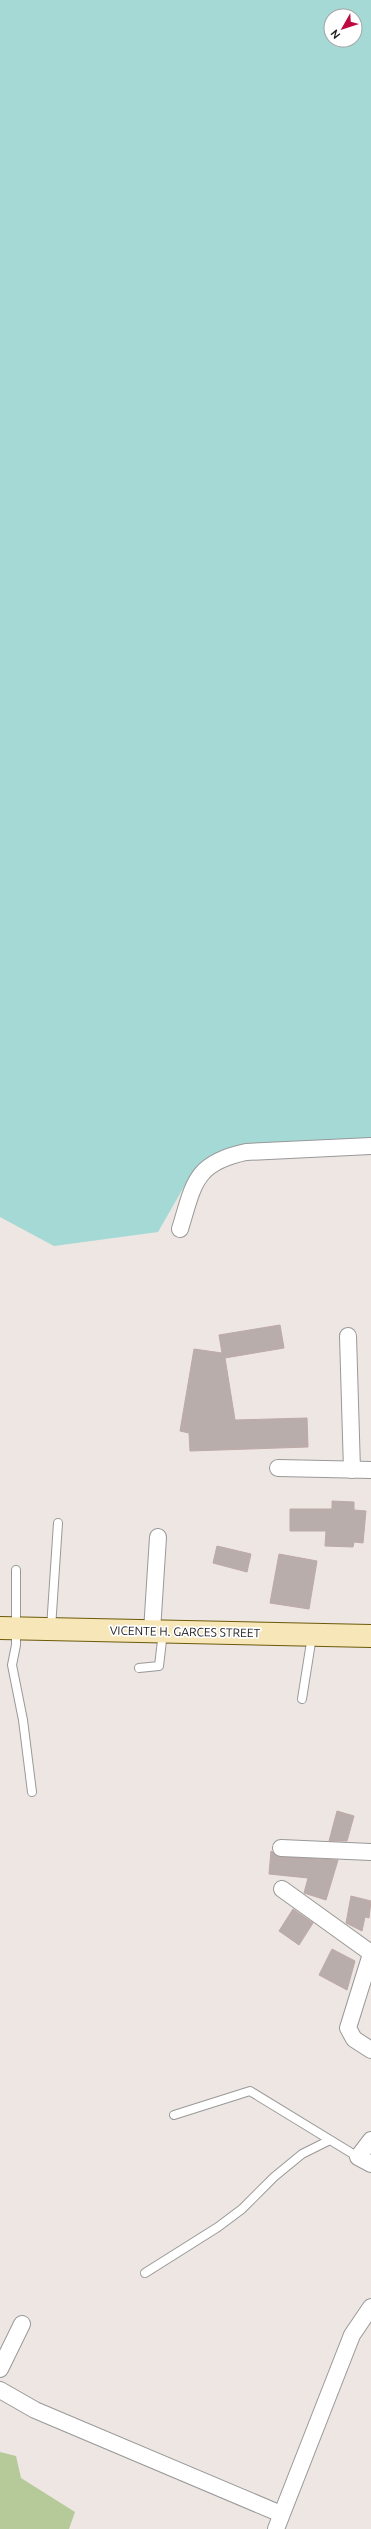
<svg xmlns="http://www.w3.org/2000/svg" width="371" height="2529" viewBox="0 0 371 2529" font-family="Ubuntu,sans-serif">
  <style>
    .forest { fill: #b6ca99 }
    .water { fill: #a4d9d5; fill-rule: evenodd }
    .building { fill: #b9adac; stroke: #bea9a5 }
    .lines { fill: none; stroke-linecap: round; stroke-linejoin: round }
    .lane-casing { stroke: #999; stroke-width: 10 }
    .street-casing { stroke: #999; stroke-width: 18 }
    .secondary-casing { stroke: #6c5a0a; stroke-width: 24 }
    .lane { stroke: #fff; stroke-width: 8 }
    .street { stroke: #fff; stroke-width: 16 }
    .secondary { stroke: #f6e6b8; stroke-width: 22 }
    .labels { text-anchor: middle; stroke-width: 3.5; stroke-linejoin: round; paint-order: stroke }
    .street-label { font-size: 12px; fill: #1c1c1c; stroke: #fff }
  </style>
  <rect width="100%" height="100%" fill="#ede6e2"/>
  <polygon class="forest" points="0,2452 16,2456 21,2478 75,2512 69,2529 0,2529"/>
  <path class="water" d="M0 0H371V1140L233 1147 193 1171 158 1232 54 1246 0 1217ZM331 16H355V40H331Z"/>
  <g class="building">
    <polygon points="280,1325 284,1348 225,1358 235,1420 307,1418 308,1447 190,1451 189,1433 180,1431 194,1349 222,1353 219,1335"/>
    <polygon points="332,1501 354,1502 354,1510 366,1511 363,1543 354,1542 353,1547 325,1546 326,1531 290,1531 290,1509 332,1509"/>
    <polygon points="217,1546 251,1554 247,1572 213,1563"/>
    <polygon points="279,1554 317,1561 309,1609 270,1603"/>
    <polygon points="337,1811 354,1816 347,1841 329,1841"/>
    <polygon points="271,1851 281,1857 338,1860 326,1900 304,1893 308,1878 269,1874"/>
    <polygon points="351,1896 371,1901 369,1918 365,1917 362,1931 346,1923"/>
    <polygon points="293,1909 313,1923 299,1945 279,1931"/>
    <polygon points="332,1949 355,1961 347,1990 319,1975"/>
  </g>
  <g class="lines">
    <defs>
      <g id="lane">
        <polyline points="16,1570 16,1645 12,1665 23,1720 32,1792"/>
        <polyline points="51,1628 58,1523"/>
        <polyline points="139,1668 159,1666 163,1632"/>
        <polyline points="302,1699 312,1636"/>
        <polyline points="174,2115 250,2091 358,2157"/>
        <polyline points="145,2273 218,2227 242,2209 274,2177 302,2154 328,2141"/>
      </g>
      <g id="street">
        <path d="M180 1229C194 1184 194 1163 246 1152L371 1146"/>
        <polyline points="348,1336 352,1470"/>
        <polyline points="278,1468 371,1470"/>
        <polyline points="152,1631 158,1537"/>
        <polyline points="281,1848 371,1852"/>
        <polyline points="282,1889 371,1953"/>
        <polyline points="371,1954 348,2028 354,2039 371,2050"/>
        <polyline points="371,2140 358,2157 371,2164"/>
        <polyline points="0,2369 22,2324"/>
        <polyline points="0,2390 35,2410 281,2514"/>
        <polyline points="276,2529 352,2335 371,2307"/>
      </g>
      <polyline id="secondary" points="0,1628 371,1636"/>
    </defs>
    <use href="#lane" class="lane-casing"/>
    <use href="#street" class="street-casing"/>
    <use href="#secondary" class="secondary-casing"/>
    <use href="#lane" class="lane"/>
    <use href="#street" class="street"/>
    <use href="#secondary" class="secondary"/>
  </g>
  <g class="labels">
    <g class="street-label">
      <text transform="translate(185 1632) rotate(1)" y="4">VICENTE H. GARCES STREET</text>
    </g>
  </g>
  <g transform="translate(343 28) rotate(231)"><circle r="19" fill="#ffffff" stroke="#a4a4a4"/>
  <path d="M0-3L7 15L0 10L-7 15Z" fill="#be0a40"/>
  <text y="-6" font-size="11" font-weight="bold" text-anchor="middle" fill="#1c1c1c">N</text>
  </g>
</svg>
